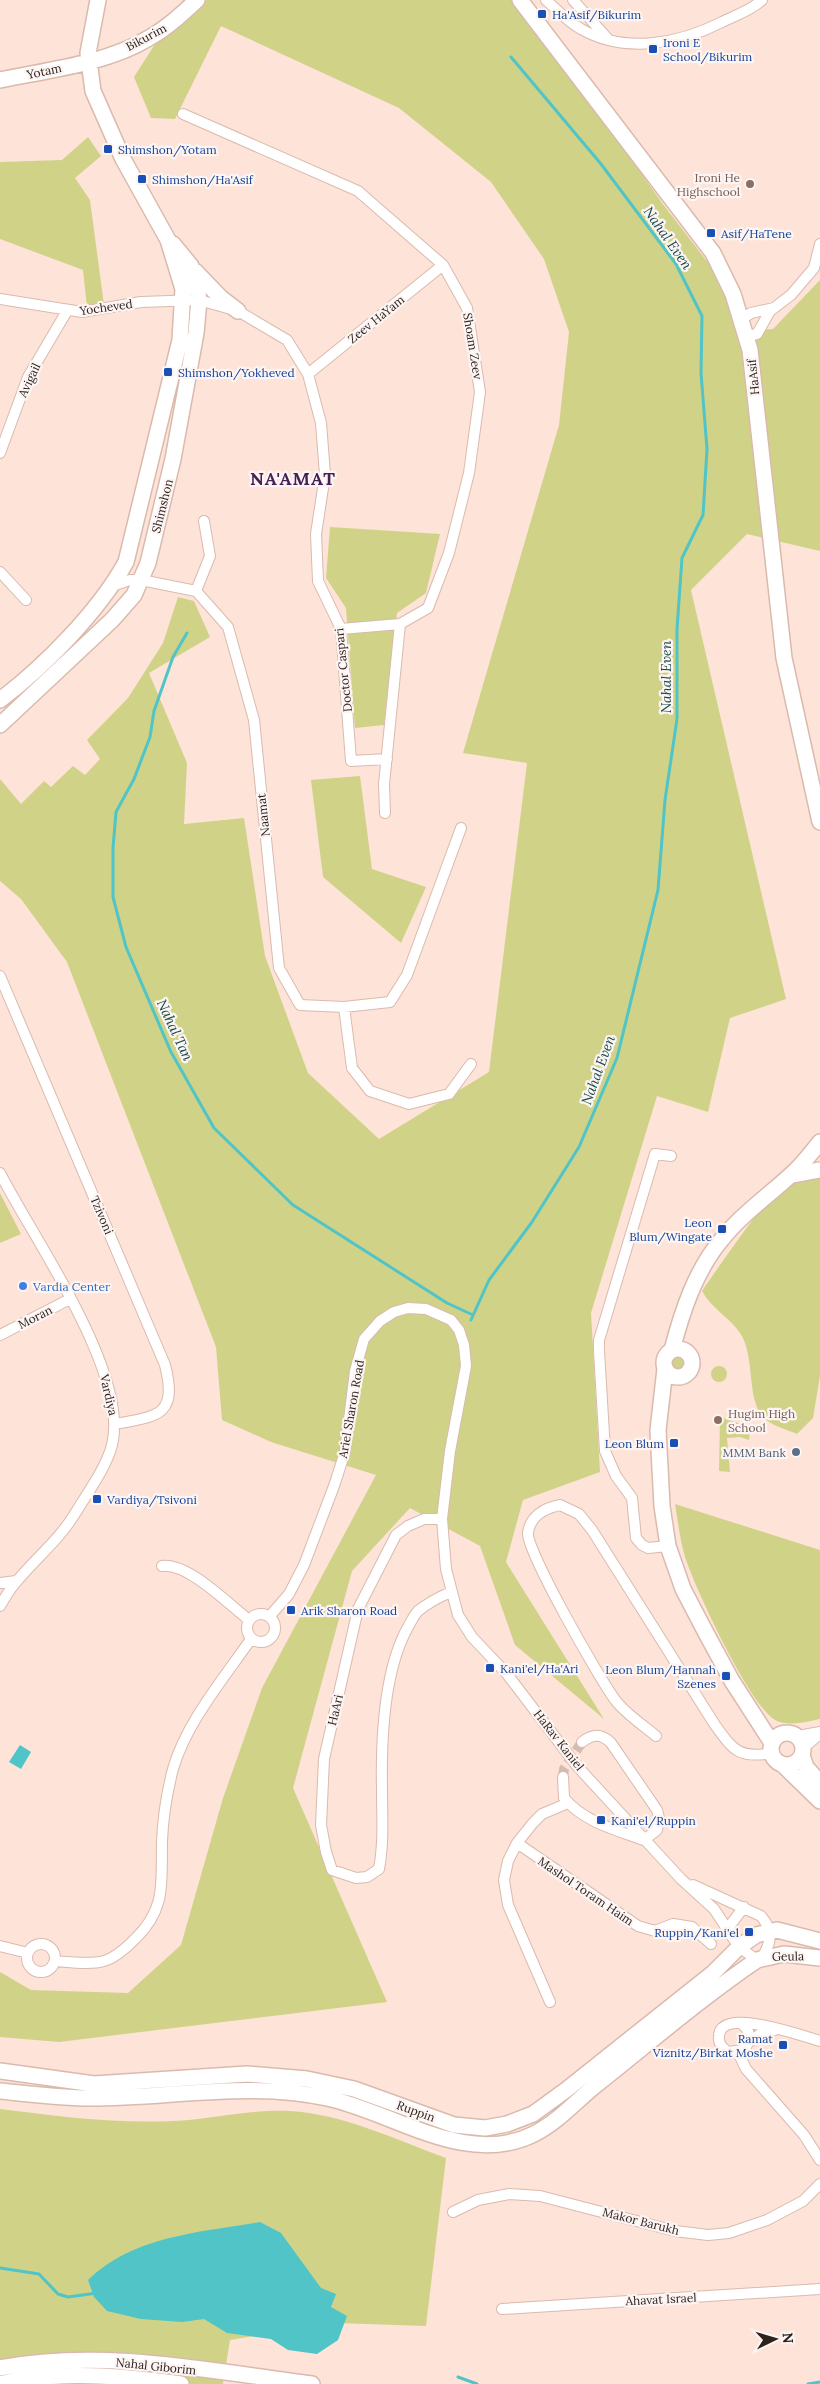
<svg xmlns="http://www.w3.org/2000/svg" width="820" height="2384" font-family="Lora,serif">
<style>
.green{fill:#d0d387}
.water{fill:#50c4c6}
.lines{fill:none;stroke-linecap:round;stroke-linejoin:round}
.stream{stroke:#50c4c6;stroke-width:3}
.street-tunnel{stroke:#d4bcb3;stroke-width:10;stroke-dasharray:10 5;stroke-linecap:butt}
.street-casing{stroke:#dabaad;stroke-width:12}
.secondary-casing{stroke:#dabaad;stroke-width:18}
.street{stroke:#fff;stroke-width:10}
.secondary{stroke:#fff;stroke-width:15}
.transit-dot{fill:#1a4fb4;stroke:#fcf5f3;stroke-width:2}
.education-dot{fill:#8d6e63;stroke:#fcf5f3;stroke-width:2}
.shop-dot{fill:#3f7fe0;stroke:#fcf5f3;stroke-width:2}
.service-dot{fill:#5c6f8a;stroke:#fcf5f3;stroke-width:2}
.labels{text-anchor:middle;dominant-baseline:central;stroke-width:4.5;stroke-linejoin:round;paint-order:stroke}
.transit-label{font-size:12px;fill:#164399;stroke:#fcf5f3;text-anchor:start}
.street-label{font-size:12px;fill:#2e221d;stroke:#fcf5f3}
.education-label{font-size:12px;fill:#785e54;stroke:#fcf5f3;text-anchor:end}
.shop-label{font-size:12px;fill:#366cbe;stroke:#fcf5f3;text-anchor:start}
.service-label{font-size:12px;fill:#4e5e75;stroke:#fcf5f3;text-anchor:end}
.water-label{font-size:14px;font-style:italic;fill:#174a4b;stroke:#fcf5f3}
.district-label{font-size:18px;font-weight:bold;letter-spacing:1px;fill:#452057;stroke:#fcf5f3}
</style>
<rect width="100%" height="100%" fill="#fee3d8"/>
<path class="green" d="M183 0H520L662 203 716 273 739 331 773 329 820 280V551L747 534 691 590 786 999 730 1018 708 1112 657 1096 591 1313 600 1472 523 1500 506 1562 604 1719 515 1645 480 1546 410 1508 352 1571 293 1788 387 2002 59 2042 0 2037V1972L31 1990 128 1993 181 1945 223 1798 262 1688 376 1475 271 1442 222 1420 216 1347 67 962 21 899 0 881V779L21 804 44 781 51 787 73 766 85 775 100 759 87 740 128 698 163 643 178 597 194 601 210 637 149 673 187 763 184 824 244 818 265 956 308 1073 379 1139 489 1072 527 763 463 753 559 425 569 332 544 259 491 182 399 108 221 26 175 119 151 118 134 77Z
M88 137 101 156 75 178 90 200 104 305 87 307 83 270 0 239V162L62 160Z
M330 527 440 534 426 593 397 613 384 725 355 728 346 608 326 578Z
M360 776 372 869 426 887 401 943 323 877 311 780Z
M820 1173V1376L813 1418 797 1434C788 1430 777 1427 769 1422 744 1407 757 1358 740 1333 729 1317 711 1308 702 1291 716 1271 775 1183 793 1177 801 1174 811 1174 820 1173Z
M0 1193 21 1234 0 1243Z
M671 1363a8 8 0 1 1 16 0a8 8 0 1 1-16 0Z
M711 1374a8 8 0 1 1 16 0a8 8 0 1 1-16 0Z
M720 1417 750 1427 749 1440 740 1437 727 1438 730 1472 719 1471Z
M675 1504 820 1550V1719C805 1722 789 1727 775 1720 750 1706 695 1588 685 1557 680 1540 678 1522 675 1504Z
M0 2109C64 2117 124 2125 189 2120 223 2117 256 2109 290 2111 343 2114 397 2140 446 2158L426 2326 337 2323 230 2340 223 2384H0Z"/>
<path class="water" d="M20 1745 31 1752 21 1769 9 1762Z
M260 2222 281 2233 321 2288 336 2294 331 2307 347 2316 338 2340 317 2354 288 2350 271 2339 227 2333 204 2319 182 2322 141 2319 107 2311 94 2297 88 2280C132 2236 201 2232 260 2222Z"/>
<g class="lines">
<path class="stream" d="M187 633 173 657 154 711 150 737 134 779 116 812 113 848V897L126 947 171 1052 214 1128 293 1205 447 1303 473 1315
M471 1320 489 1280 532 1222 579 1147 617 1058 658 890 665 800 677 719V629L682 558 703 515 707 449 701 373 702 316 676 264 601 164 511 57
M0 2268 39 2274 58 2294 68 2297 97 2293
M458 2377 477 2384
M808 2384 820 2382"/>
<path class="street-tunnel" d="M563 1777 564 1769 582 1742"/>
<defs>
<path id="street" d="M546 0C557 10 568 22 581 29 625 54 679 44 722 22 734 16 752 10 762 0
M573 0 608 39
M183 114 358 191 443 265 467 308 480 392 469 473 449 553 428 608 400 624 341 629
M0 299 82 312 141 302 199 300 238 311 287 340 308 374 321 423 325 475 316 534 318 581 341 629 351 761 387 759
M742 319 751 313 774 308
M747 336 757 334 770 311 791 295 814 268 820 244
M308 374 443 265
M0 453 28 377 67 311
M0 572 26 600
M112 586 130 580H141L196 591 228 627 254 720 279 968 300 1005 344 1007 390 1002 407 975 461 828
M196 591 210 556 204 521
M385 813 384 784 400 624
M0 976 165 1365C178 1416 158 1416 115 1424
M344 1007 352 1068 370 1091 409 1104 449 1094 471 1064
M0 1173C33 1238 130 1374 112 1445 106 1468 88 1492 76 1512 60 1539 37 1557 17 1581 10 1588 5 1598 0 1606
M0 1335 70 1299
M442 1519H424L408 1526 396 1535 358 1609 324 1759 321 1825 326 1852 332 1870 356 1878 367 1877 379 1869C384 1842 382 1816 382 1789 381 1740 384 1670 408 1627 411 1622 414 1615 418 1611 428 1603 439 1597 451 1592
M668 1546 648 1548 642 1545 636 1538 632 1498 616 1476 605 1451 599 1351V1340L655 1154 671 1156
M162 1566C189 1563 228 1604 249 1620
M0 1583 16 1581
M247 1628a14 14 0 1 1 28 0a14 14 0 1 1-28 0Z
M269 1617 289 1594 304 1565 334 1486 345 1452 355 1371 364 1339 380 1321 394 1312 408 1308 426 1309 451 1320 459 1330 464 1345 466 1366 450 1451 442 1519 446 1569 458 1615 472 1637 507 1674 577 1766 681 1879 714 1909 739 1947 757 1960
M656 1736C643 1725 626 1714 616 1701 601 1682 526 1550 528 1533 530 1516 545 1508 560 1505L579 1514 592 1530 715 1725C733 1750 739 1759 772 1753
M798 1736 820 1732
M804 1747 820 1734
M563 1777 564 1798C584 1822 616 1830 644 1840L657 1830 659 1818 657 1810 611 1743C601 1733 593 1734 582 1742
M517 1843 638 1926 655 1931 673 1924 692 1927 711 1944
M693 1885 761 1916C773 1930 772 1944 761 1958
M728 1928 744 1907
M27 1958a14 14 0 1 1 28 0a14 14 0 1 1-28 0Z
M0 1946 28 1953
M55 1961C70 1962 90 1965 104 1961 115 1958 127 1947 135 1939 167 1908 161 1882 162 1841 163 1817 167 1792 173 1769 186 1723 224 1678 251 1639
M550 2002 508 1905 504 1880 508 1861 517 1843 533 1823 542 1814 568 1803
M741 2023C751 2031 752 2041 743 2050L728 2052C723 2048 718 2044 719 2036 720 2006 802 2036 820 2041
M749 2042 763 2032 775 2030
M738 2052 746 2069 804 2135 820 2160
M453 2212 478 2200 509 2194 540 2196 675 2231 708 2235 729 2233 767 2220 803 2201 820 2184
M502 2309 820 2289"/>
<path id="secondary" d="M520 0 713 253 733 294 750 350 784 658 820 822
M0 80C48 70 106 64 149 38 167 28 182 14 197 0
M195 271 221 298 238 311
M0 700C45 666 99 611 126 562L180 340 183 289 168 240 123 159 93 91 88 53 98 0
M0 725 112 620 134 595 148 563 173 459 196 333 199 300 196 281 191 266 173 244
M792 1175 820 1170
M664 1363a14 14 0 1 1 28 0a14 14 0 1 1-28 0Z
M672 1350C682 1312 695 1271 722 1239 742 1214 768 1196 792 1174 802 1165 811 1153 820 1142
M665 1369 658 1430 662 1506 668 1546 683 1589 706 1633 732 1681 772 1743
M771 1749a16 16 0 1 1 32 0a16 16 0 1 1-32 0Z
M802 1755 806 1767 820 1783
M782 1764 820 1801
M0 2071 94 2084 247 2074 307 2079 354 2089 454 2125 485 2128 507 2124 533 2114 566 2090 713 1973 739 1947 756 1935 777 1930 820 1941
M0 2091C30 2094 61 2098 91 2098 170 2098 249 2081 327 2098 393 2112 466 2168 534 2134 558 2122 576 2101 596 2085 649 2043 701 1998 757 1960L784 1954 820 1958
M0 2368C102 2348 210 2371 312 2384
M0 2384C58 2370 123 2376 181 2384"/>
</defs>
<use href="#street" class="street-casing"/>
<use href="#secondary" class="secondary-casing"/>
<use href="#street" class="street"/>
<use href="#secondary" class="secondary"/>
</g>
<g class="transit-dot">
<rect x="537" y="9" width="10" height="10" rx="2.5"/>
<rect x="648" y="44" width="10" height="10" rx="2.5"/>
<rect x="103" y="144" width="10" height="10" rx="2.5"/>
<rect x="137" y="174" width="10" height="10" rx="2.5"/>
<rect x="706" y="228" width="10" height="10" rx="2.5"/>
<rect x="163" y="367" width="10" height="10" rx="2.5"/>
<rect x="717" y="1224" width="10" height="10" rx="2.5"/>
<rect x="669" y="1438" width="10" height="10" rx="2.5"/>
<rect x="92" y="1494" width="10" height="10" rx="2.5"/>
<rect x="286" y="1605" width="10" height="10" rx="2.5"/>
<rect x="485" y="1663" width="10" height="10" rx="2.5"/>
<rect x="721" y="1671" width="10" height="10" rx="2.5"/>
<rect x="596" y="1815" width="10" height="10" rx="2.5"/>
<rect x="744" y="1927" width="10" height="10" rx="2.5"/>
<rect x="778" y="2040" width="10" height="10" rx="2.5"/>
</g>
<g class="education-dot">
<circle cx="750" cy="184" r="5"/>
<circle cx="718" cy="1420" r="5"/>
</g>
<circle class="shop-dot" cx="23" cy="1286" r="5"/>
<circle class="service-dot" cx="796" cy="1452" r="5"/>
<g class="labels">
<g class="transit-label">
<text x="552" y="14">Ha'Asif/Bikurim</text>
<text x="663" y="42">Ironi E<tspan x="663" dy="14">School/Bikurim</tspan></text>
<text x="118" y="149">Shimshon/Yotam</text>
<text x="152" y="179">Shimshon/Ha'Asif</text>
<text x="721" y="233">Asif/HaTene</text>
<text x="178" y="372">Shimshon/Yokheved</text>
<text x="712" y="1222" text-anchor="end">Leon<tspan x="712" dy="14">Blum/Wingate</tspan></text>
<text x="664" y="1443" text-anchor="end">Leon Blum</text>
<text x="107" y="1499">Vardiya/Tsivoni</text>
<text x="301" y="1610">Arik Sharon Road</text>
<text x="500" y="1668">Kani'el/Ha'Ari</text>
<text x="716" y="1669" text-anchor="end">Leon Blum/Hannah<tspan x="716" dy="14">Szenes</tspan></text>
<text x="611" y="1820">Kani'el/Ruppin</text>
<text x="739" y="1932" text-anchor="end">Ruppin/Kani'el</text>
<text x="773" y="2038" text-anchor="end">Ramat<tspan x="773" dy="14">Viznitz/Birkat Moshe</tspan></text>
</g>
<g class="street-label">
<text transform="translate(146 37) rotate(-28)">Bikurim</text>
<text transform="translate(44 71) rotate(-12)">Yotam</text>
<text transform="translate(106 307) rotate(-8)">Yocheved</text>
<text transform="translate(376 319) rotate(-39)">Zeev HaYam</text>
<text transform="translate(473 346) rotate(81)">Shoam Zeev</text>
<text transform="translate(753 377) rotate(-96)">HaAsif</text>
<text transform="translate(29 380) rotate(-65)">Avigail</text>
<text transform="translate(162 506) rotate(-76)">Shimshon</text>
<text transform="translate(343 670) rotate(-96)">Doctor Caspari</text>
<text transform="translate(263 815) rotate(-96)">Naamat</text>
<text transform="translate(102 1215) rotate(67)">Tzivoni</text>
<text transform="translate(35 1317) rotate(-27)">Moran</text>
<text transform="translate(109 1395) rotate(77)">Vardiya</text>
<text transform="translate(351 1409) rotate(-80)">Ariel Sharon Road</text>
<text transform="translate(335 1710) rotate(-77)">HaAri</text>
<text transform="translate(559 1740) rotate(52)">HaRav Kaniel</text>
<text transform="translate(586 1891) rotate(34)">Mashol Toram Haim</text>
<text transform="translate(788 1956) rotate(-1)">Geula</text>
<text transform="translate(416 2111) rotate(20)">Ruppin</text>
<text transform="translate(641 2221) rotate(14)">Makor Barukh</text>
<text transform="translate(661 2299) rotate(-3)">Ahavat Israel</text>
<text transform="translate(156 2366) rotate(6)">Nahal Giborim</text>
</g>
<g class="education-label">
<text x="740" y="177">Ironi He<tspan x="740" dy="14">Highschool</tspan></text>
<text x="728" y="1413" text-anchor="start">Hugim High<tspan x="728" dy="14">School</tspan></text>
</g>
<g class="shop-label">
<text x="33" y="1286">Vardia Center</text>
</g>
<g class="service-label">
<text x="786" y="1452">MMM Bank</text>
</g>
<g class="water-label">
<text transform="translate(668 238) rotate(55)">Nahal Even</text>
<text transform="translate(666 677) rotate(-90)">Nahal Even</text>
<text transform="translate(175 1030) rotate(65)">Nahal Tan</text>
<text transform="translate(598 1070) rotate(-70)">Nahal Even</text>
</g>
<g class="district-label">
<text x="293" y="478">NA'AMAT</text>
</g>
</g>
<g transform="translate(775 2339) rotate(85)" stroke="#fcf5f3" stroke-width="4" paint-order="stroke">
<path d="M0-4L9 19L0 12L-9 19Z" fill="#2e221d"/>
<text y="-8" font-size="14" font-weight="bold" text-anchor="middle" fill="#2e221d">N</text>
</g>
</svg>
